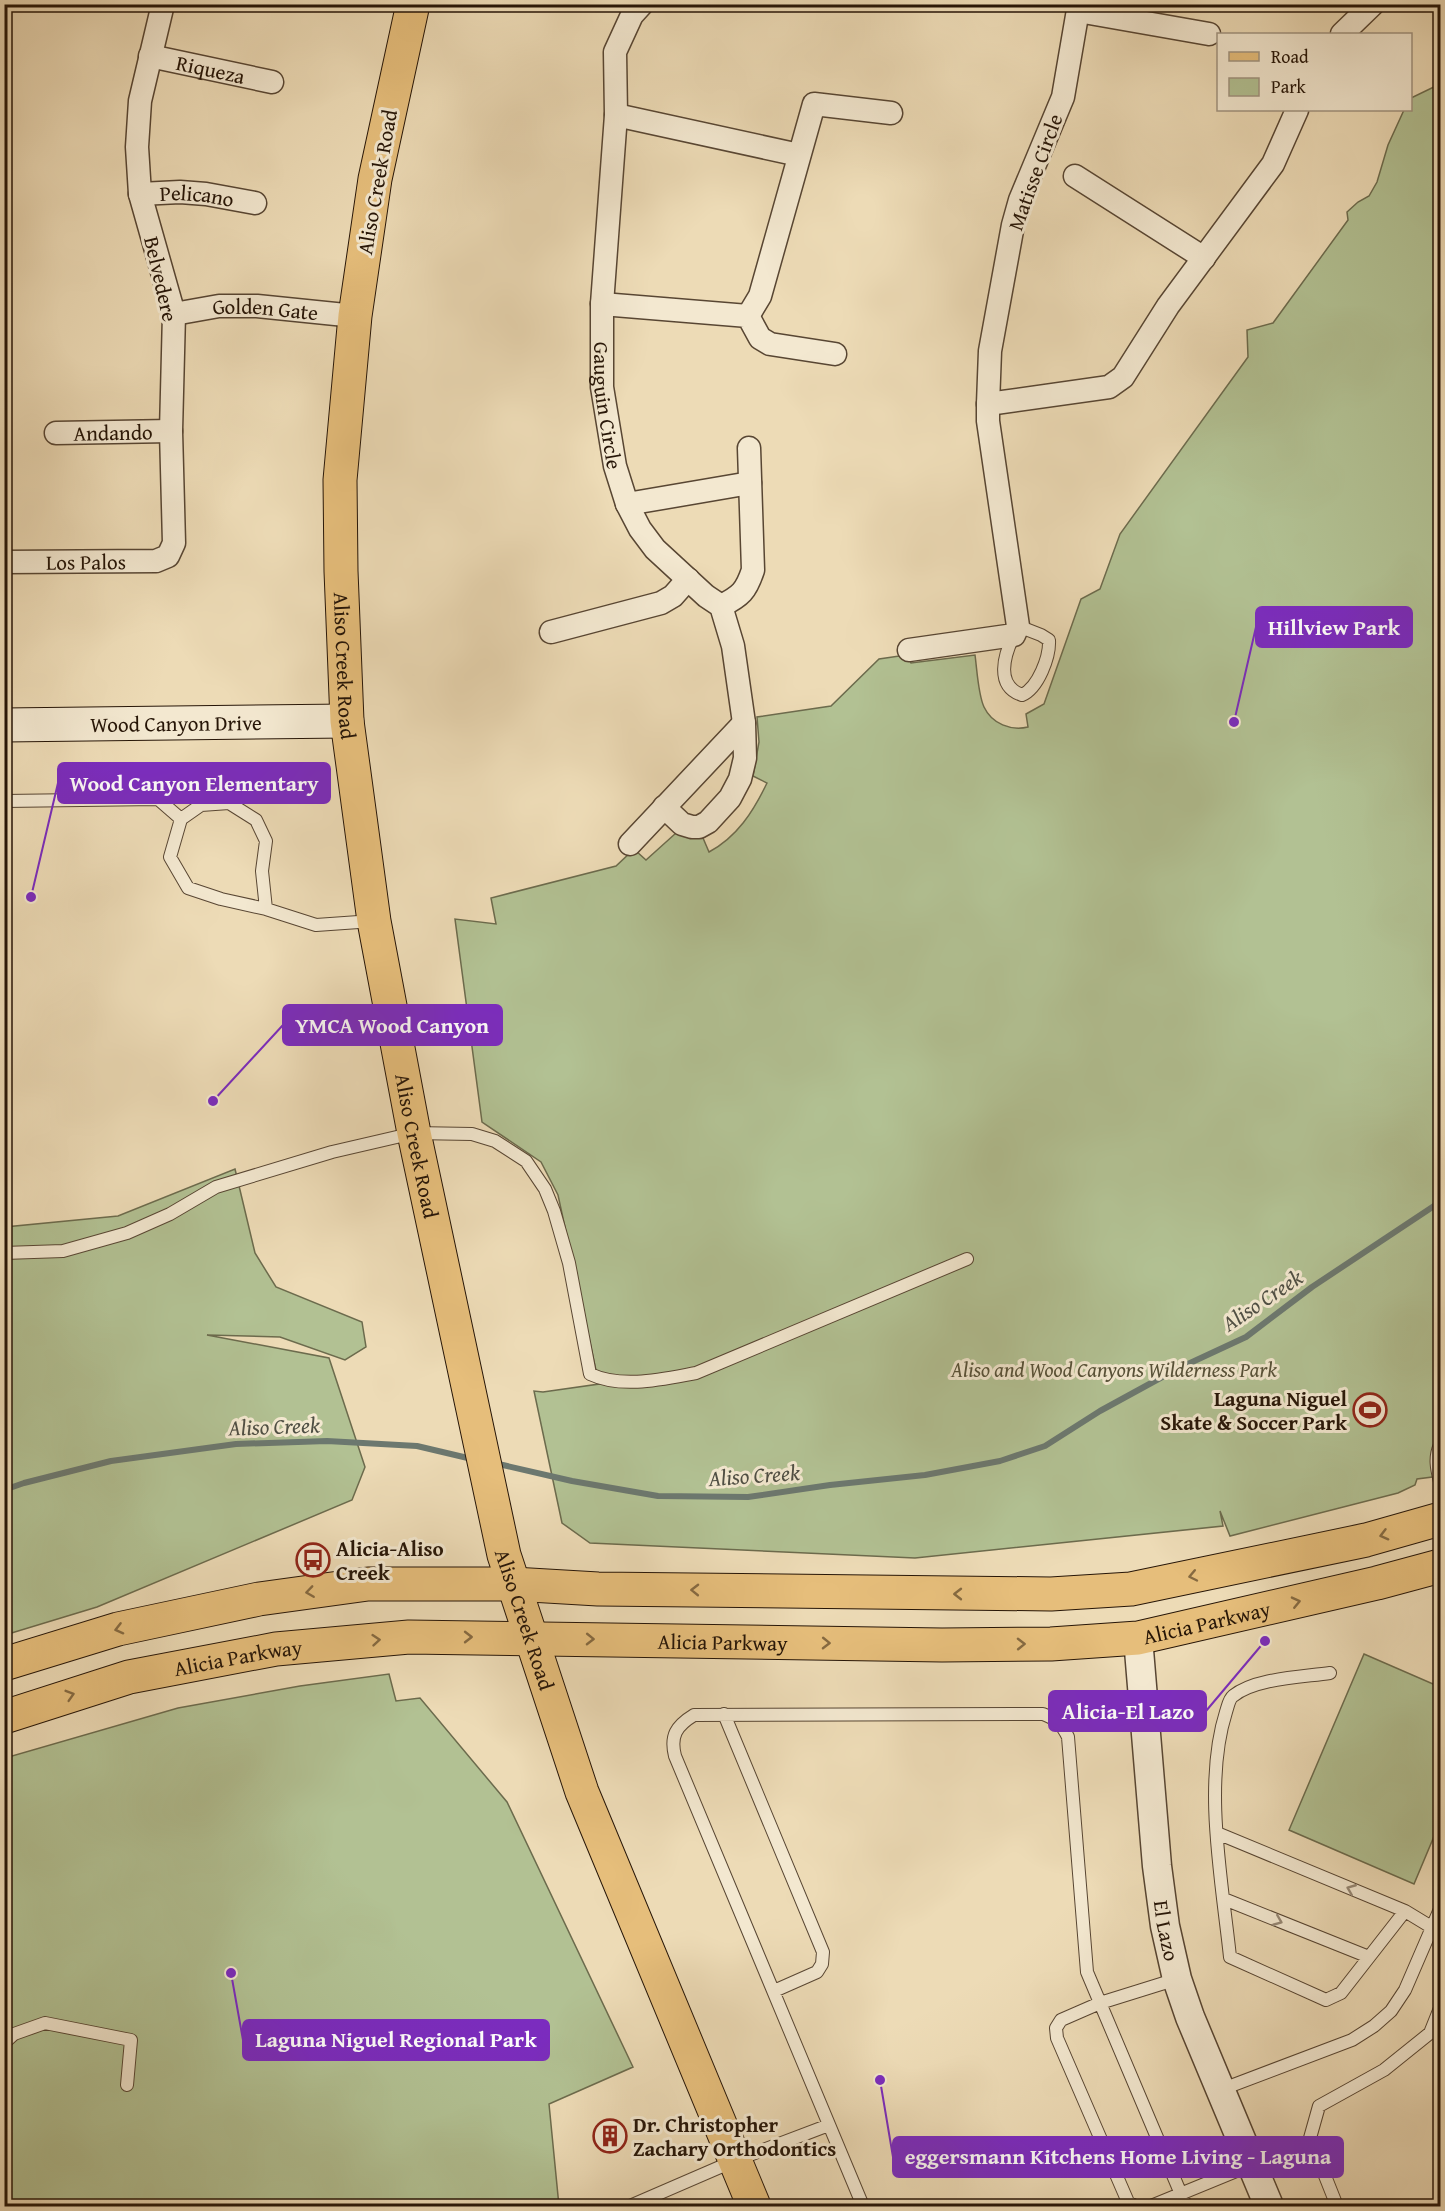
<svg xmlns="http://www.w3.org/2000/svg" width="1445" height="2211" font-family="'Gentium Book Plus',serif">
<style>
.green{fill:#b2c193;stroke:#6c6b4d;stroke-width:1.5}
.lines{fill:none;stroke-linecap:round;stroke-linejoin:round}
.stream{stroke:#6c786f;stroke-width:6}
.service-casing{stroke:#584633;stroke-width:14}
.minor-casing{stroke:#584633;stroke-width:25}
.tertiary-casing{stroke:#584633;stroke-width:31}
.secondary-casing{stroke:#261507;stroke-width:35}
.primary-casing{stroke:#261507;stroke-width:35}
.service{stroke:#f3e8d0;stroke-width:12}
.minor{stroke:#f3e8d0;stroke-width:22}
.tertiary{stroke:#f3e8d0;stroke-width:28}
.secondary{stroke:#f3e8d0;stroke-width:33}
.primary{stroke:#e6be7b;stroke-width:33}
.oneway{stroke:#866a41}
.oneway2{stroke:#978976}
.labels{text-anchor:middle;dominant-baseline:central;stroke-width:6;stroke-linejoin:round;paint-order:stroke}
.street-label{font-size:21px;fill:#261507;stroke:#f3e8d0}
.park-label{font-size:21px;font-style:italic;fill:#575138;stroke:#f3e8d0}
.poi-label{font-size:21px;font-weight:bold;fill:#261507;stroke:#f3e8d0;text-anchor:start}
.water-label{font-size:22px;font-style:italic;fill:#4f4f44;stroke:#f3e8d0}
.leader{fill:none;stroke:#7b2cbf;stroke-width:2}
.callout-dot{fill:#7b2cbf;stroke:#f3e8d0;stroke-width:2}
.callout{fill:#7b2cbf;stroke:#7b2cbf;stroke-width:2}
.callout-label{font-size:22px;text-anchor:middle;font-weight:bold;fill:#fff}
</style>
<rect width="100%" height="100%" fill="#eddbb6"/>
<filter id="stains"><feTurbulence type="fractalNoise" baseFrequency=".00333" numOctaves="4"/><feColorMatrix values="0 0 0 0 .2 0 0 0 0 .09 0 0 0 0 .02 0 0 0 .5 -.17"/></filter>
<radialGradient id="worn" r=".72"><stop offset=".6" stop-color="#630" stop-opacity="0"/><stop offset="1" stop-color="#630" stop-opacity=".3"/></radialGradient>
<path class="green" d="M1440 84V1476L1417 1479 1415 1485 1398 1493 1230 1536 1220 1511 1223 1526 915 1558 590 1543 562 1523 534 1391 543 1392 599 1384 558 1195 541 1162 482 1122 455 919 496 924 491 898 616 866 632 851H636L646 860 676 833 690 838H703L709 852C737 837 753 812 767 783L753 776 759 742 757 717 831 706 879 659 906 655 911 663 975 655C977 669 978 694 984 707 992 724 1011 731 1028 727L1026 714 1044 704 1081 599 1100 589 1120 534 1248 357 1247 330 1273 323 1348 220 1347 212 1358 202 1369 196 1377 182 1388 145 1404 110H1410L1411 98Z
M235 1169 255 1253 276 1287 362 1322 366 1347 345 1360 280 1337 207 1335 329 1358 365 1467 352 1500 97 1607 5 1635V1227L118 1216Z
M1364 1654 1440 1687V1822L1414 1884 1289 1830Z
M389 1674 396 1701 420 1698 507 1802 633 2067 549 2104 559 2206H5V1758L178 1708 300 1686Z"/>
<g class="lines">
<path class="stream" d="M494 1463 572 1481 658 1496 748 1497 830 1485 925 1475 1000 1461 1045 1446 1100 1411 1175 1370 1246 1337 1312 1287 1440 1202
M4 1490 24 1483 111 1461 236 1444 327 1441 417 1446 472 1459"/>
<defs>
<path id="service" d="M1014 635C1004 655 995 686 1022 695 1038 688 1050 657 1049 640L1041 635 1018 626
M4 801 158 799 181 819
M266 909 221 899 188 888 170 857 181 819 201 805 229 803 256 820 266 841 262 871 266 909 316 925 373 921
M4 1253 63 1251 127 1233 170 1214 216 1187 332 1152 414 1133 472 1134 495 1141 526 1161 545 1189 554 1211 569 1263 590 1374C622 1389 663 1379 696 1373L967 1259
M1440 1445C1434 1458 1437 1469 1440 1482
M1330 1673C1303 1677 1255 1678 1233 1696 1229 1699 1228 1706 1226 1712 1203 1784 1222 1881 1230 1957L1326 2000 1341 1993 1405 1911
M724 1714 823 1952 822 1964 817 1972 774 1991
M1217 1833 1405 1911 1433 1928
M1224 1899 1369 1957
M4 2043 14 2034 45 2023 131 2040 127 2085
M1220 2090 1352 2040 1374 2026 1391 2011 1405 1990 1440 1909
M630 2206 734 2161 829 2125
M863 2206 675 1756C670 1736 676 1726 694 1715L1043 1714C1056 1719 1062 1724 1068 1737L1087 1972 1186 2206
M1135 2206 1128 2202 1057 2038 1056 2028 1061 2020 1100 2003 1177 1979
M1151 2206 1251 2165
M1337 2206 1310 2138 1319 2106 1384 2070 1430 2033 1440 2008"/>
<g id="minor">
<path id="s1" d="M642 4 632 15 615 52 616 115 602 304V387L615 466 627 504 640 529 655 549 706 596 721 606 733 646 744 723 745 758 740 779 730 798 708 822 699 827H692L682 824 664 807"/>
<path d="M1079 4 1063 97 1020 200 1013 225 990 351 988 404 1109 387 1123 377 1168 306 1273 164 1297 110"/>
<path d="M1078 11 1209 34"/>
<path d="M1342 34 1373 4"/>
<path id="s2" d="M150 56 272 82"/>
<path d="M616 115 799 155"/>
<path d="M1075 176 1204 258"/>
<path id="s3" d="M140 194 180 192 206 194 255 203"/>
<path d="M602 304 748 316 760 338 770 344 835 354"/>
<path id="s4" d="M174 314 219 306H257L355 316"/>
<path d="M748 316 760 296 814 104 891 113"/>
<path id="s5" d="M56 433 171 431"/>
<path d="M627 504 750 483"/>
<path id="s6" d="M4 562 156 561 168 556 174 543 171 431 174 314 140 194 137 147 140 101 163 4"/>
<path d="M721 606C741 596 746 591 753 570L749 448"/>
<path d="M551 632 661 603 673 596 688 579"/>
<path d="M909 650 1014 635 1018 626 988 421V404"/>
<path d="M630 844 744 723"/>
</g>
<g id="tertiary">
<path id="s7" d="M1138 1638 1157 1866 1165 1926 1177 1979 1190 2017 1269 2206"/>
</g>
<g id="secondary">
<path id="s8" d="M4 725 347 721"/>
</g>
<g id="primary">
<path id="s9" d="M413 4 375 179 355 316 340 480 341 571 347 721 374 921 414 1133 504 1555 582 1792 754 2206"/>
<path d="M4 1664 118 1629 259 1599 368 1584H513L598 1589 1051 1594 1131 1589 1366 1540 1440 1519"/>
<path id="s10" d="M4 1717 129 1677 276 1649 409 1637 942 1645 1051 1644 1138 1638 1377 1583 1440 1566"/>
</g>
</defs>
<use href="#service" class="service-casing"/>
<use href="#minor" class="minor-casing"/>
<use href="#tertiary" class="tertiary-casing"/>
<use href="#secondary" class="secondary-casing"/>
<use href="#primary" class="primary-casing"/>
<use href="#service" class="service"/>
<use href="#minor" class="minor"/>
<use href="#tertiary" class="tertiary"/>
<use href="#secondary" class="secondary"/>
<use href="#primary" class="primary"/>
</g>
<defs><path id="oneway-chevron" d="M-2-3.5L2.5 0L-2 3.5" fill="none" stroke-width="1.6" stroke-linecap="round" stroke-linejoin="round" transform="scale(1.5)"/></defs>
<g class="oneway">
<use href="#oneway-chevron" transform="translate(1384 1535) rotate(165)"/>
<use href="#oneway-chevron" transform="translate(1193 1576) rotate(168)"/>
<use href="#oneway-chevron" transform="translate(695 1590) rotate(-179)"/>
<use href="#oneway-chevron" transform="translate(310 1592) rotate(172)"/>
<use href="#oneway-chevron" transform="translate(958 1594) rotate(-180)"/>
<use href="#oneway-chevron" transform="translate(1296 1602) rotate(-13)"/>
<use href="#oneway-chevron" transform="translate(119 1629) rotate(166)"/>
<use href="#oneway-chevron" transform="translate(468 1637)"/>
<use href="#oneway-chevron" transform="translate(590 1639) rotate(1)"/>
<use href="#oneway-chevron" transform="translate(376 1640) rotate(-5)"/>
<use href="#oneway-chevron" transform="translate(826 1643) rotate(1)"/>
<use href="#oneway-chevron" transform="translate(1021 1644) rotate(-1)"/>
<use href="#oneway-chevron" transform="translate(70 1695) rotate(-17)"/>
</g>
<g class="oneway2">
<use href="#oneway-chevron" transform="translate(1351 1889) rotate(-158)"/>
<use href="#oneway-chevron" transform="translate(1278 1921) rotate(22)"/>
</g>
<defs>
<symbol id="stadium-ring" viewBox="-11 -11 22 22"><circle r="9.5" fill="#f3e8d0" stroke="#8f2418" stroke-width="1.5"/><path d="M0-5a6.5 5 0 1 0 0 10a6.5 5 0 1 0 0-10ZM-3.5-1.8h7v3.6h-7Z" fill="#8f2418"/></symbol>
<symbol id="bus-ring" viewBox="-11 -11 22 22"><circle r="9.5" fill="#f3e8d0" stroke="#8f2418" stroke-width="1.5"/><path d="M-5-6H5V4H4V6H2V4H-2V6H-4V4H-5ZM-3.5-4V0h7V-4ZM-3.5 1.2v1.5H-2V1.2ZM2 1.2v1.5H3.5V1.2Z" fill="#8f2418"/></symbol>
<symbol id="building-ring" viewBox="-11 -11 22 22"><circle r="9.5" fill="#f3e8d0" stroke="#8f2418" stroke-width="1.5"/><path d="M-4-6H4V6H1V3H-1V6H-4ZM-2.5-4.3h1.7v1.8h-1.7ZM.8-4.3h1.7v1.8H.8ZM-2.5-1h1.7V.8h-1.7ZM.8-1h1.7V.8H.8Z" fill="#8f2418"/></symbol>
</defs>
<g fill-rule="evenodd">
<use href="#stadium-ring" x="1351" y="1391" width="38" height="38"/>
<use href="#bus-ring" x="294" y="1541" width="38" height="38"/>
<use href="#building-ring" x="591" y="2117" width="38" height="38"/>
</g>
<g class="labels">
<g class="street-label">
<text stroke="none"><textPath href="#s2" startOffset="62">Riqueza</textPath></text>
<text transform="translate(1035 172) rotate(-70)">Matisse Circle</text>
<text transform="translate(377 182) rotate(-80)">Aliso Creek Road</text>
<text stroke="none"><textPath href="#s3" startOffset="57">Pelicano</textPath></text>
<text transform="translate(161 279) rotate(77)">Belvedere</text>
<text stroke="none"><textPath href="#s4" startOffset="92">Golden Gate</textPath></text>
<text stroke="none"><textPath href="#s1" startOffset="410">Gauguin Circle</textPath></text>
<text stroke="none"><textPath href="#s5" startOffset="57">Andando</textPath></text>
<text stroke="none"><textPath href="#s6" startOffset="82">Los Palos</textPath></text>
<text stroke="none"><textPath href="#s9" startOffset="668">Aliso Creek Road</textPath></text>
<text stroke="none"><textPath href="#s8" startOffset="172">Wood Canyon Drive</textPath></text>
<text stroke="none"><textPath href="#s9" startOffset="1154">Aliso Creek Road</textPath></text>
<text stroke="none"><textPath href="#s9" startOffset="1640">Aliso Creek Road</textPath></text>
<text stroke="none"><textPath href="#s10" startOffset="1214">Alicia Parkway</textPath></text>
<text stroke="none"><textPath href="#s10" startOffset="728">Alicia Parkway</textPath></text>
<text stroke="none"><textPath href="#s10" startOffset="242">Alicia Parkway</textPath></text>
<text stroke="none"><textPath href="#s7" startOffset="294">El Lazo</textPath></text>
</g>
<g class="park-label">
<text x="1114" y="1369">Aliso and Wood Canyons Wilderness Park</text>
</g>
<g class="poi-label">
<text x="1347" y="1398" text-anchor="end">Laguna Niguel<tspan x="1347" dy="24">Skate &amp; Soccer Park</tspan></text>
<text x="336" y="1548">Alicia-Aliso<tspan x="336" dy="24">Creek</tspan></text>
<text x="633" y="2124">Dr. Christopher<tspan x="633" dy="24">Zachary Orthodontics</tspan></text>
</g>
<g class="water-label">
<text transform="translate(1262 1300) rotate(-34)">Aliso Creek</text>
<text transform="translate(274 1426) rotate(-2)">Aliso Creek</text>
<text transform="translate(754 1475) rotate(-4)">Aliso Creek</text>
</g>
</g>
<path class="leader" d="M1234 722L1256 627M31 897L58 783M213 1101L283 1025M1265 1641L1206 1711M231 1973L243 2040M880 2080L893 2157"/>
<g class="callout-dot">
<circle cx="1234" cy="722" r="6"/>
<circle cx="31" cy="897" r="6"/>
<circle cx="213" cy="1101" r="6"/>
<circle cx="1265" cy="1641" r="6"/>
<circle cx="231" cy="1973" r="6"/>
<circle cx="880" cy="2080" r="6"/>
</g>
<g class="callout">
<rect x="1256" y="607" width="156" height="40" rx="6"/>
<rect x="58" y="763" width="272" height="40" rx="6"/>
<rect x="283" y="1005" width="219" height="40" rx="6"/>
<rect x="1049" y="1691" width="157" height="40" rx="6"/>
<rect x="243" y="2020" width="306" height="40" rx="6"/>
<rect x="893" y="2137" width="450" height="40" rx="6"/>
</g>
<g class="callout-label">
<text x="1334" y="635">Hillview Park</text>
<text x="194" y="791">Wood Canyon Elementary</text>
<text x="392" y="1033">YMCA Wood Canyon</text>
<text x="1128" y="1719">Alicia-El Lazo</text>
<text x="396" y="2047">Laguna Niguel Regional Park</text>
<text x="1118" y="2164">eggersmann Kitchens Home Living - Laguna</text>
</g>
<rect width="1445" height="2211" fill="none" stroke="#eddbb6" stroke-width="24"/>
<rect x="6" y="6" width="1433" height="2199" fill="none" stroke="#261507" stroke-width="3"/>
<rect x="12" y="12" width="1421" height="2187" fill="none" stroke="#261507" stroke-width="1.5"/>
<rect x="1217" y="33" width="195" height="78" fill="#f3e8d0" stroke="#a19480" stroke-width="1.5"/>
<rect x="1229" y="52" width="30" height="9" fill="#e6be7b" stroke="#a19480" stroke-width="1.5"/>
<text x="1271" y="63" font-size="18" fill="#261507">Road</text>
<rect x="1229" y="78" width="30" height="18" fill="#b2c193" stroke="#a19480" stroke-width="1.5"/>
<text x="1271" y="93" font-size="18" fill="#261507">Park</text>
<rect width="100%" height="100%" filter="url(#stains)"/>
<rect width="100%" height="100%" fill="url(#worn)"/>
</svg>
